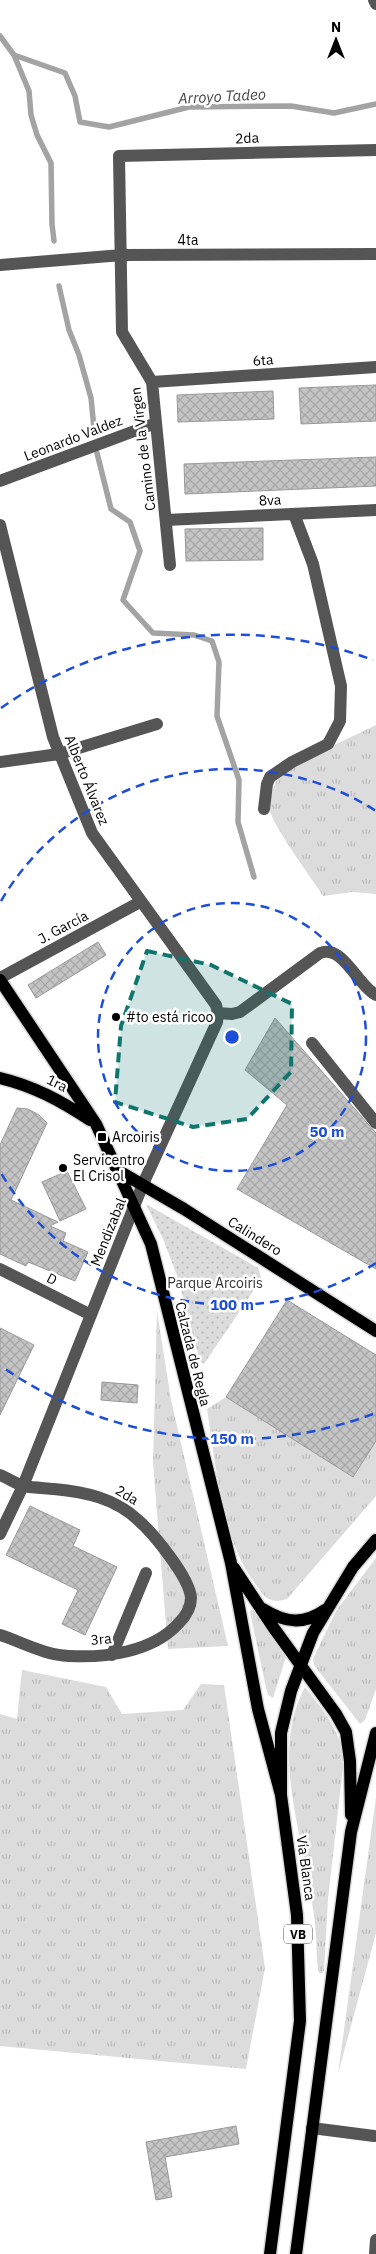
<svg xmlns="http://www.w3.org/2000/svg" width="376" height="2254" font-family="'IBM Plex Sans',sans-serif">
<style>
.grass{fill:url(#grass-tufts)}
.park{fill:url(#park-dots)}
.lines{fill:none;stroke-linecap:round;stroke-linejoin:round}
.stream{stroke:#a3a3a3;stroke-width:5.5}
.building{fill:url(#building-cross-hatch);stroke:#999}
.major-casing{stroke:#dbdbdb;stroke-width:15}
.minor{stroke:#555;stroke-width:12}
.major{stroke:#000;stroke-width:12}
.marked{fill:#0f766e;fill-opacity:0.2;stroke:#0f766e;stroke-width:4;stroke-dasharray:10 6;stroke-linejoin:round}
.ring{fill:none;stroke:#1d4ed8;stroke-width:2.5;stroke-dasharray:9 6}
.poi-dot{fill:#000;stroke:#fff;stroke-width:2}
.labels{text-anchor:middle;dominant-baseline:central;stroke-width:5;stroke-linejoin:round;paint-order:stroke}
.shield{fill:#fff;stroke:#4c4c4c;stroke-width:1}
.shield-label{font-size:12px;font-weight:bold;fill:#000}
.street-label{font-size:14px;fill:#000;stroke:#fff}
.poi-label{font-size:14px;fill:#000;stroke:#fff;text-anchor:start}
.park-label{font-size:14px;fill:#333;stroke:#fff}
.water-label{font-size:15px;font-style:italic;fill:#444;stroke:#fff}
.centre{fill:#1d4ed8;stroke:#fff;stroke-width:2.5}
.ring-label{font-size:15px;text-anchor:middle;font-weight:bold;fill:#1d4ed8;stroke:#fff;stroke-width:5;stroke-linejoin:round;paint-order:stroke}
</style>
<defs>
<pattern id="grass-tufts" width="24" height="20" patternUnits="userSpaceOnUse" patternTransform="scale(1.25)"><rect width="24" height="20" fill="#dcdcdc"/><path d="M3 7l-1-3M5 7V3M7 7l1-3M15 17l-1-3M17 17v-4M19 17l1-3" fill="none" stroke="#bbb"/></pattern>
<pattern id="park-dots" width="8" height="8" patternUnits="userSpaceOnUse" patternTransform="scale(1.25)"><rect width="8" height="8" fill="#dcdcdc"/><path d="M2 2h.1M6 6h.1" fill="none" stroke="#bbb" stroke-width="1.8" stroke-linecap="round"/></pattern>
<pattern id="building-cross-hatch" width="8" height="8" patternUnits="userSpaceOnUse" patternTransform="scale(1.25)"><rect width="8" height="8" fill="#c4c4c4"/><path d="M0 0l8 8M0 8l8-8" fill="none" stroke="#a7a7a7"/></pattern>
</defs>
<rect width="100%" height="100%" fill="#fff"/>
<path class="grass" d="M376 725V894L353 892 323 896C313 880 272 825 270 810 269 794 275 780 286 768Z
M157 1311 171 1400 228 1646 168 1649 153 1463Z
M226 1397 353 1477 376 1441V1496L287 1599C280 1601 275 1602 269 1599 263 1597 260 1589 256 1585 221 1539 216 1465 207 1409Z
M376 1558V1689L365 1720 360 1724 314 1665 313 1659 336 1611Z
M251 1610 254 1611 286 1657 273 1698 268 1695 265 1683 250 1612Z
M22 1670 106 1687 122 1714 183 1710 201 1684 224 1685 265 1968 246 2069 0 2046V1714L17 1719Z
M305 1687C323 1710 339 1728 344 1758L328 1899 324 1971 322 1973H319C316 1960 317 1948 316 1935 315 1918 312 1902 309 1885 299 1822 272 1748 305 1687Z
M376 1797V1933L338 2074Z"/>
<path class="park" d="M146 1204 258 1268 261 1277 250 1296 204 1364 200 1361 178 1278 163 1239Z"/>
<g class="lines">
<path class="stream" d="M0 36 14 55 65 73 75 96 80 122 109 127 189 107 291 106 334 113 376 104
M14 55 29 91 31 115 37 135 51 163 52 224 54 241
M59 286 69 330 79 355 91 398 94 428
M97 453 111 509 130 522 140 551 123 600 153 633 194 635 212 641 219 662 217 716 239 780 238 822 254 877"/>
</g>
<path class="building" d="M376 385V421L301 424 299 388Z
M273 391 274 419 178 422 177 395Z
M376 457V486L185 494 184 464Z
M263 528V560L186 561 185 529Z
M98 942 106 955 36 998 28 985Z
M275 1018 376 1133V1269L237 1189 287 1105 245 1070Z
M17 1108 28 1109 39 1115 47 1123 11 1200 58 1222 50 1226 66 1233 63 1241 88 1252 75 1281 28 1262 26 1266 0 1254V1145Z
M67 1171 86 1209 60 1221 42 1182Z
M287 1300 376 1355V1441L353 1477 226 1397Z
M0 1328 34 1345 0 1415Z
M102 1382 138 1385 137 1403 101 1400Z
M30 1506 80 1530 73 1546 117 1567 85 1635 62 1624 78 1590 6 1555Z
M236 2126 239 2144 165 2157 172 2197 156 2200 146 2142Z"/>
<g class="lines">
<defs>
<path id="major" d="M0 980 96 1124 151 1244 231 1563 258 1709 281 1795
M0 1078C34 1086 61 1101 90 1120
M117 1170 184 1209 376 1331
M234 1568 273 1627 336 1714 346 1732 350 1761 351 1815
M263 1609C285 1623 304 1625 325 1610
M270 2254 300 2021 297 1915 281 1795V1733L291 1691 313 1633 353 1567 376 1540
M296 2254 351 1832 376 1733"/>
</defs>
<use href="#major" class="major-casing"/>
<path class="minor" d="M374 0 376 4
M0 265 122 255 376 254
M152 382 376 367
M0 481 156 423
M166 520 376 510
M0 525 53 737 92 833 216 1005 218 1013 217 1022 143 1184 23 1486 0 1534
M170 565 152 382 122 332 119 156 376 150
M0 762 59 754 157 724
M264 809 267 784 270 777 292 762 328 744 340 721 341 686 313 564 294 514
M0 978 140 902
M218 1013 232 1014 240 1012 320 953C343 944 357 985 376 995
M312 1043 376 1123
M0 1269 91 1315
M0 1475C8 1478 16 1484 24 1486 34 1488 45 1488 54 1489 85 1492 115 1498 138 1520 153 1533 190 1578 191 1598 191 1609 185 1617 178 1624 152 1652 106 1658 69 1656 44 1655 22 1642 0 1635
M112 1655 146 1573
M312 2128 374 2136
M375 2254 376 2240"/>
<use href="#major" class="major"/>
</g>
<path class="marked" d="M147 951 211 965 292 1004 291 1072 247 1119 193 1127 115 1102 121 1026Z"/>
<g class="ring">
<circle cx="232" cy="1037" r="134"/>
<path d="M376 1263A268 268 0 0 1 1 1173M1 901A268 268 0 0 1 376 811"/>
<path d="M373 1414A402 402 0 0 1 1 1366M1 708A402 402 0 0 1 373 660"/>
</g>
<g class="poi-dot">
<circle cx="116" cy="1017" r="5"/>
<rect x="97" y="1132" width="10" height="10" rx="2.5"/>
<circle cx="63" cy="1168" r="5"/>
</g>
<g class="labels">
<rect class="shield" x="284" y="1924.5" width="28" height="19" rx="4"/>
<g class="shield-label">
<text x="298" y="1934">VB</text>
</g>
<g class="street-label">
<text transform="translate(247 138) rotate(-2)">2da</text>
<text x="188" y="240">4ta</text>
<text transform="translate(263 360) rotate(-4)">6ta</text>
<text transform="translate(73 438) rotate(-21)">Leonardo Valdez</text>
<text transform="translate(143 449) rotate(-97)">Camino de la Virgen</text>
<text transform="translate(270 500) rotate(-3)">8va</text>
<text transform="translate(87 780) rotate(68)">Alberto Álvarez</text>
<text transform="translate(63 927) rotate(-28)">J. García</text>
<text transform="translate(57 1083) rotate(27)">1ra</text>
<text transform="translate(108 1232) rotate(-68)">Mendizabal</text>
<text transform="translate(255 1236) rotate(32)">Calindero</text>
<text transform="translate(52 1279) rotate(27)">D</text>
<text transform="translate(193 1354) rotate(76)">Calzada de Regla</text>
<text transform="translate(127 1495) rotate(31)">2da</text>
<text transform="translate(101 1639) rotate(-5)">3ra</text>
<text transform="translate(306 1868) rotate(82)">Vía Blanca</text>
</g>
<g class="poi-label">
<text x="126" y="1017">#to está ricoo</text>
<text x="112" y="1137">Arcoiris</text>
<text x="73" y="1160">Servicentro<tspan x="73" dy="16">El Crisol</tspan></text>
</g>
<g class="park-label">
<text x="215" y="1283">Parque Arcoiris</text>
</g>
<g class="water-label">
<text transform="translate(222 96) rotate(-3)">Arroyo Tadeo</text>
</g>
</g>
<circle cx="232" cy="1037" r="8" class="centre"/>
<g class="ring-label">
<text x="327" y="1137">50 m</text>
<text x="232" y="1310">100 m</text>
<text x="232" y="1444">150 m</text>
</g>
<g transform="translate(336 40)" stroke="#ffffff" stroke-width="4" paint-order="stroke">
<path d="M0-4L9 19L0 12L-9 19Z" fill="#000000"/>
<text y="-8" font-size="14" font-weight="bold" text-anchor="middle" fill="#000000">N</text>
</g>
</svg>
